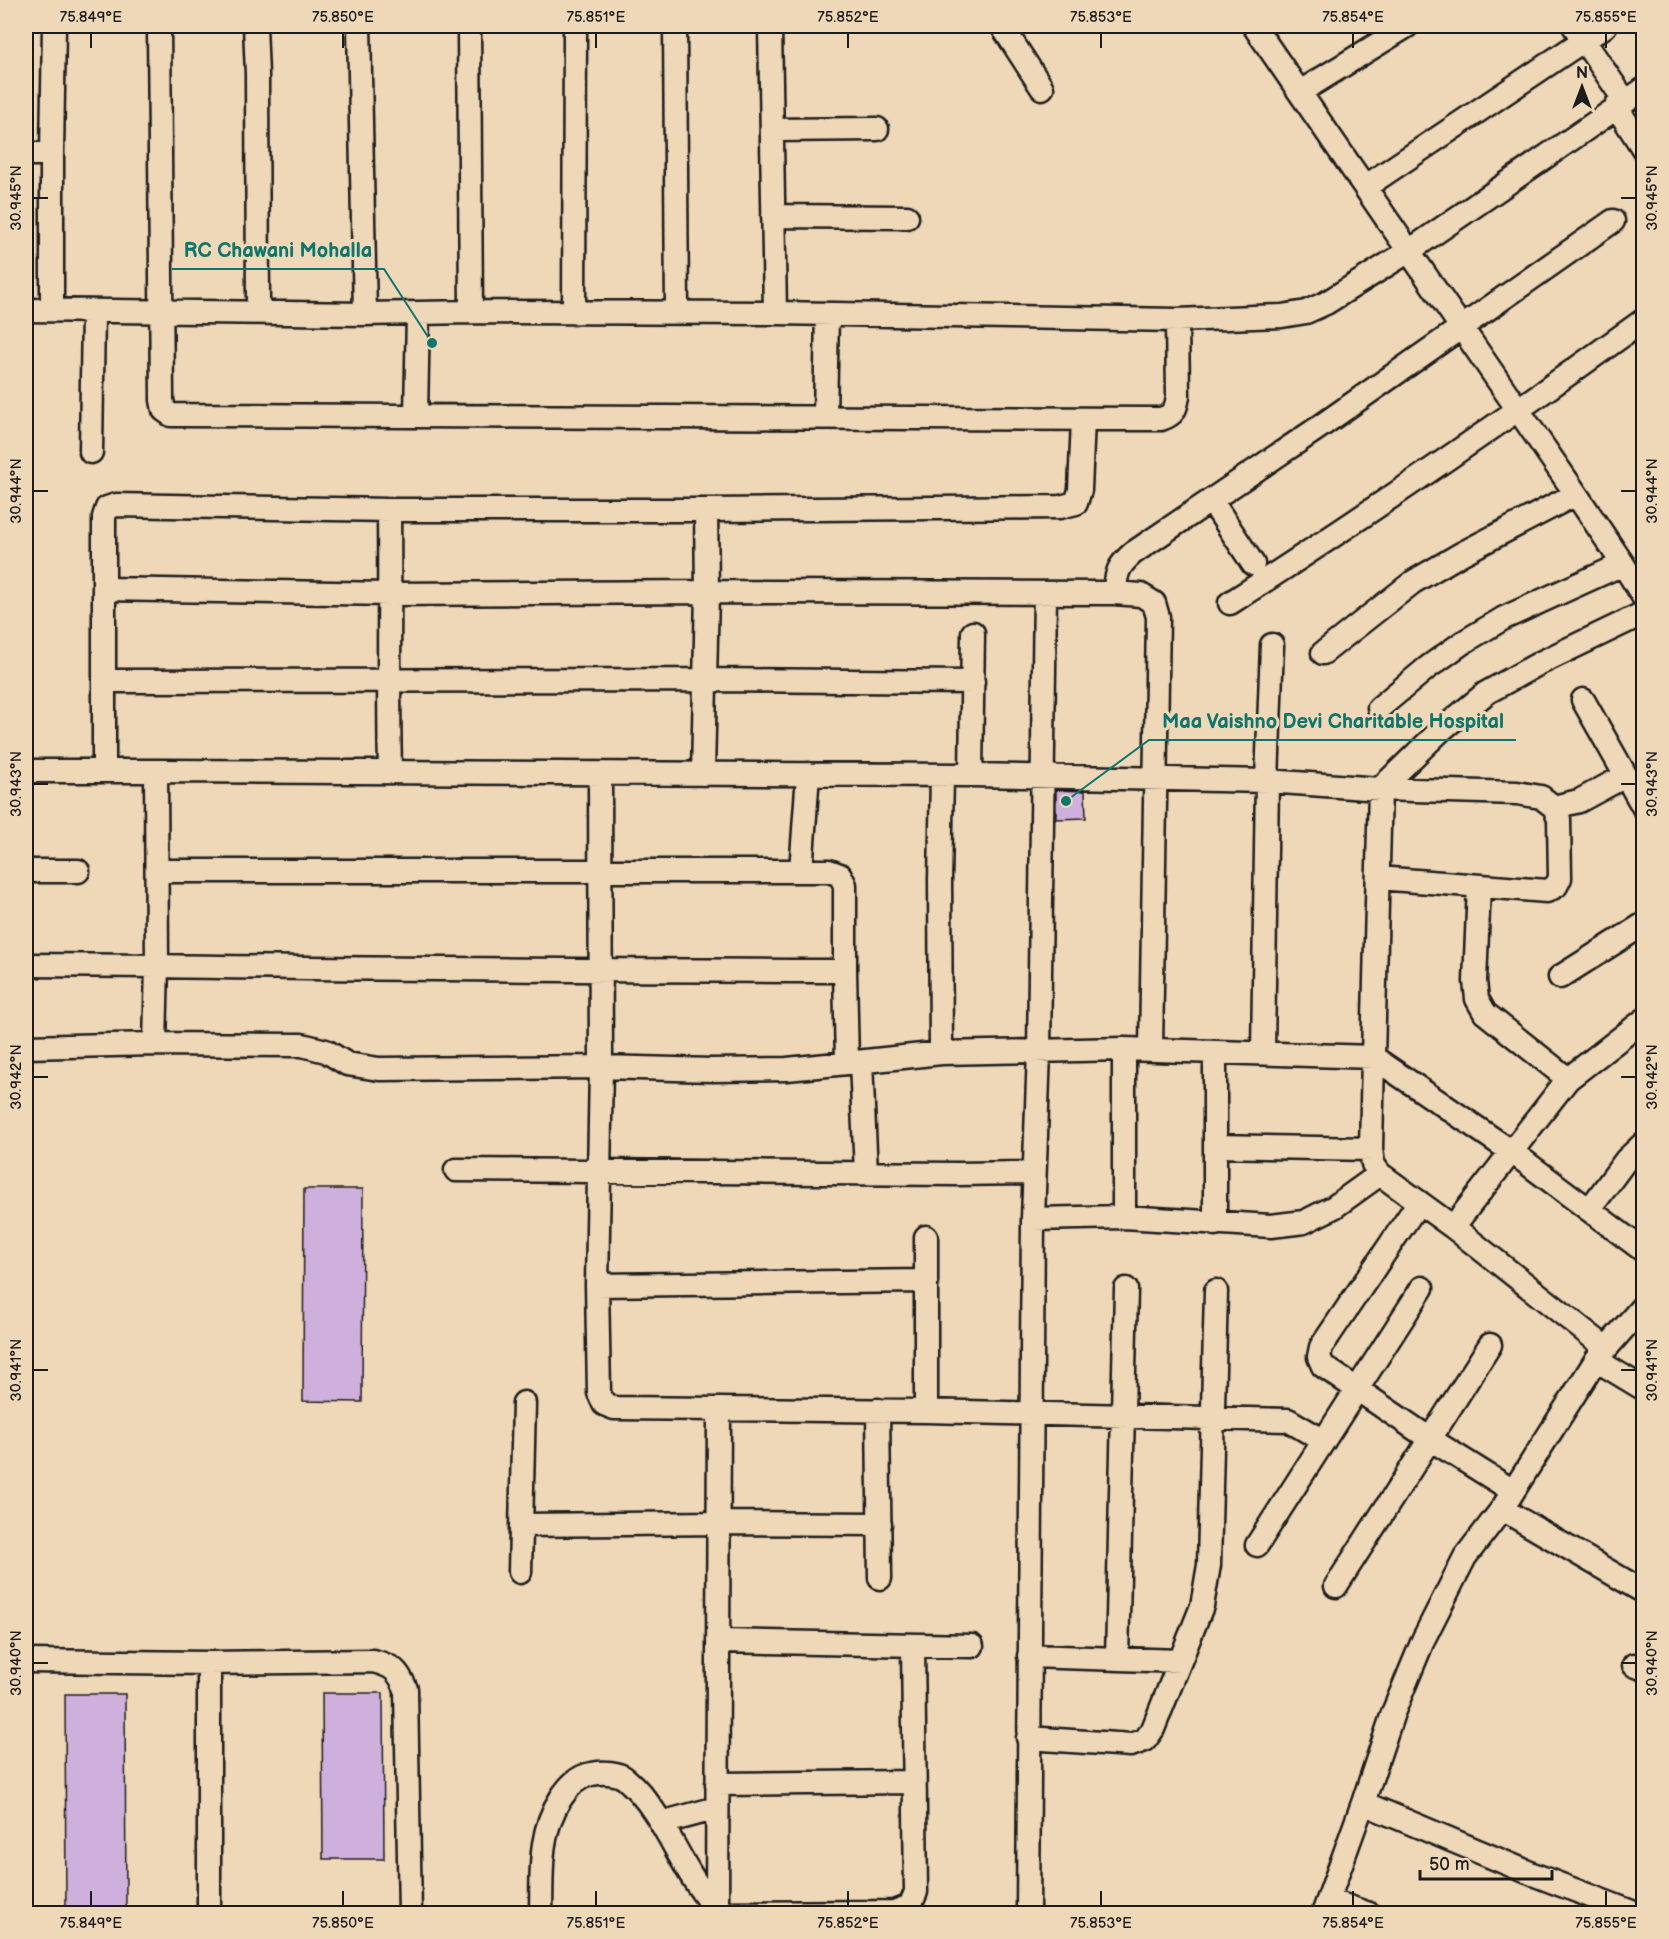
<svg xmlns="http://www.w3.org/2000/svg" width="1669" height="1939" font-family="'Balsamiq Sans',sans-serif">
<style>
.building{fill:#cfb0dc;stroke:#1c1c1c;stroke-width:1.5}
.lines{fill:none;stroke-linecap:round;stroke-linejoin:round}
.minor-casing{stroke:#1c1c1c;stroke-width:27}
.minor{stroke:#efd8b8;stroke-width:22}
.ticks{fill:none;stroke:#1c1c1c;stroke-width:2}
.leader{fill:none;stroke:#0f766e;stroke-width:2}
.callout-dot{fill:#0f766e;stroke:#efd8b8;stroke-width:2}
.callout-label{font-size:20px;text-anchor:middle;font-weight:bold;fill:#0f766e;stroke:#efd8b8;stroke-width:6;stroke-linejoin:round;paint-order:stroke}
.neatline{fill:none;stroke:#1c1c1c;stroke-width:2}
.ticks-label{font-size:15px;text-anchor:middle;fill:#1c1c1c}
</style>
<rect width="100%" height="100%" fill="#efd8b8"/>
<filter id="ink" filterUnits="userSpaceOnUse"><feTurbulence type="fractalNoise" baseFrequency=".0167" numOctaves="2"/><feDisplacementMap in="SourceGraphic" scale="12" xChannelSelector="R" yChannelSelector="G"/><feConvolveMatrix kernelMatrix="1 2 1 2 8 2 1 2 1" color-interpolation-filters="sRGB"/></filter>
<g filter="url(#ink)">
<path class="building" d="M1056 790 1085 791 1086 818 1056 819Z
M304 1189H363L362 1402 303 1401Z
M322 1693H383L384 1859H323Z
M65 1694H125L126 1914H66Z"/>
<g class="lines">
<defs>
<path id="minor" d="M159 26 162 400 164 410 171 415 1161 419C1174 415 1176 409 1178 396L1177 320
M255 26 257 74 258 312
M359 26 365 314
M469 26 471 312
M675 26 677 312
M1002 26 1042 88
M1254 26 1576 494 1623 564 1644 598
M1574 26 1625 101
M1300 92 1407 26
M1616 106 1644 150
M772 130 877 129
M26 154H52L54 26
M1365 187 1605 26
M773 216 907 217
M26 310 365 314 471 312 775 313 770 26
M52 310V154
M574 313 575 26
M775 313 1177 320 1282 316 1306 312 1326 303 1409 251 1644 89
M416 415 418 313
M825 417 827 314
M91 452 93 311
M1211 500 1253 564
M389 510C390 597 388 685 390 772
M104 589 390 594 707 592 1114 593 1141 595 1154 603 1158 617 1151 1049
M1114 593C1117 572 1117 567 1133 553L1318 428 1613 221
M1230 603C1371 513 1508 418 1644 320
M1644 613 1540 663 1486 693 1440 731 1380 789 1373 1057 1512 1152 1644 1251
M1323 653 1413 582 1461 554 1576 494
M104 681 705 680 973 682
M1583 700 1644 808
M1379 708 1427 668 1462 643 1504 618 1623 564
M26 771H156
M104 771V517L107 508 116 505 389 510H706L1060 507 1076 503 1080 490 1083 419
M600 774 601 1067 597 1285 599 1393 604 1404 614 1408 926 1411 1288 1420 1324 1441
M703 774 707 592 706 510
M971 775 973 633
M26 871H78
M157 871H829L840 875 845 885V971
M801 871 808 774
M1378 878 1547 891 1556 886 1560 878 1559 819 1554 807
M1479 886 1475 981 1477 999 1485 1013 1568 1079
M26 965 157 966 155 1044
M1560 977 1644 924
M26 1047 155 1044 302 1045 326 1051 347 1064 379 1069 601 1067 712 1070 787 1069 847 1063
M1215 1052V1224
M1263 1052 1267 781 1272 645
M941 1053 940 880 942 776
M861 1062 866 1173
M1215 1146 1371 1149
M456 1170 958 1174 1034 1173
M1419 1202 1321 1347 1319 1357 1323 1366 1430 1439 1513 1491
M1589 1210 1626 1160 1644 1143
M1124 1217V1049
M1033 1219 1124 1217 1271 1226 1304 1222 1334 1207 1380 1174
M1453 1227 1380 1174 1373 1164 1371 1149 1373 1057 1124 1049 941 1053 847 1063 845 971C616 970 386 970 157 966L156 771 971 775 1267 781 1380 789 1517 793 1541 797 1554 807 1579 801 1625 776
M926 1237V1411
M597 1285 926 1281
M1606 1348 1453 1227 1568 1079 1644 1020
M1596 1360 1644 1389
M878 1410 880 1578
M1502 1509 1639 1589
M521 1525 720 1523 880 1524
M1257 1545 1422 1288
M520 1572 524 1403
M1336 1586 1490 1345
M718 1641 972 1646
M1029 1656 1180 1661
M1117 1658 1126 1289
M26 1661 209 1663 373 1661C393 1666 398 1670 406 1689L410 1914
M1634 1665 1644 1669
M1028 1738 1131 1745 1145 1740 1153 1729 1202 1606 1209 1565 1216 1291
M717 1784 914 1782
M1363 1803 1530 1873 1637 1914
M661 1823 717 1808
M1328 1900 1369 1914
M209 1914V1663
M541 1914C542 1873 538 1833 561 1798 569 1786 578 1776 592 1774 603 1772 619 1772 627 1780 656 1805 671 1843 691 1875 699 1888 708 1900 717 1913L894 1912 910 1906 916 1892 913 1645
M717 1914 719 1410
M1028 1914 1033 1219 1039 1051 1045 593
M1323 1914 1363 1803 1393 1713 1424 1638 1465 1557 1502 1509 1596 1360 1644 1305"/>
</defs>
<use href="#minor" class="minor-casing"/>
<use href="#minor" class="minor"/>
</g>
</g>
<path class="ticks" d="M91 33V48M343 33V48M596 33V48M848 33V48M1101 33V48M1353 33V48M1606 33V48M33 198H48M1621 198H1636M33 491H48M1621 491H1636M33 784H48M1621 784H1636M33 1077H48M1621 1077H1636M33 1370H48M1621 1370H1636M33 1663H48M1621 1663H1636M91 1891V1906M343 1891V1906M596 1891V1906M848 1891V1906M1101 1891V1906M1353 1891V1906M1606 1891V1906"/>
<path class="leader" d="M432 343L384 269H172M1066 801L1149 740H1516"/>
<g class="callout-dot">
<circle cx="432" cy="343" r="6"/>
<circle cx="1066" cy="801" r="6"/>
</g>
<g class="callout-label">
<text x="278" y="257">RC Chawani Mohalla</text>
<text x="1333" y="728">Maa Vaishno Devi Charitable Hospital</text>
</g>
<rect width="1669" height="1939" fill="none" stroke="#efd8b8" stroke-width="66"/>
<g transform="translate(1582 87)" stroke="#efd8b8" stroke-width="4.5" paint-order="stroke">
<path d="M0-4.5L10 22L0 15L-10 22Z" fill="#1c1c1c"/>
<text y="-9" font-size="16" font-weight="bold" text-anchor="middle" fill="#1c1c1c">N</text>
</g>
<path d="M1420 1870v9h132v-9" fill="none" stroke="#1c1c1c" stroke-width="3"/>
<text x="1429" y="1870" font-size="18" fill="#1c1c1c" stroke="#efd8b8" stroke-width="4.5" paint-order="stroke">50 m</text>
<rect x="33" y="33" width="1603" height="1873" class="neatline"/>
<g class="ticks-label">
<text x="91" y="22">75.849°E</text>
<text x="343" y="22">75.850°E</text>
<text x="596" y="22">75.851°E</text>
<text x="848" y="22">75.852°E</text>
<text x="1101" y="22">75.853°E</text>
<text x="1353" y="22">75.854°E</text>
<text x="1606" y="22">75.855°E</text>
<text transform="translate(16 198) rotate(-90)" y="5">30.945°N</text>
<text transform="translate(1652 198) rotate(-90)" y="5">30.945°N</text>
<text transform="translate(16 491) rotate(-90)" y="5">30.944°N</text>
<text transform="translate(1652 491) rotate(-90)" y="5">30.944°N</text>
<text transform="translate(16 784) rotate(-90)" y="5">30.943°N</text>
<text transform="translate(1652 784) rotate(-90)" y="5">30.943°N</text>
<text transform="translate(16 1077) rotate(-90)" y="5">30.942°N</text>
<text transform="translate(1652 1077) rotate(-90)" y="5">30.942°N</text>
<text transform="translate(16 1370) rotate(-90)" y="5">30.941°N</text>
<text transform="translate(1652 1370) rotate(-90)" y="5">30.941°N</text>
<text transform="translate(16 1663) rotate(-90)" y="5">30.940°N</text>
<text transform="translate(1652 1663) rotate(-90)" y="5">30.940°N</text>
<text x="91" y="1928">75.849°E</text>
<text x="343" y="1928">75.850°E</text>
<text x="596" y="1928">75.851°E</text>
<text x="848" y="1928">75.852°E</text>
<text x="1101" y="1928">75.853°E</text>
<text x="1353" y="1928">75.854°E</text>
<text x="1606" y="1928">75.855°E</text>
</g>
</svg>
